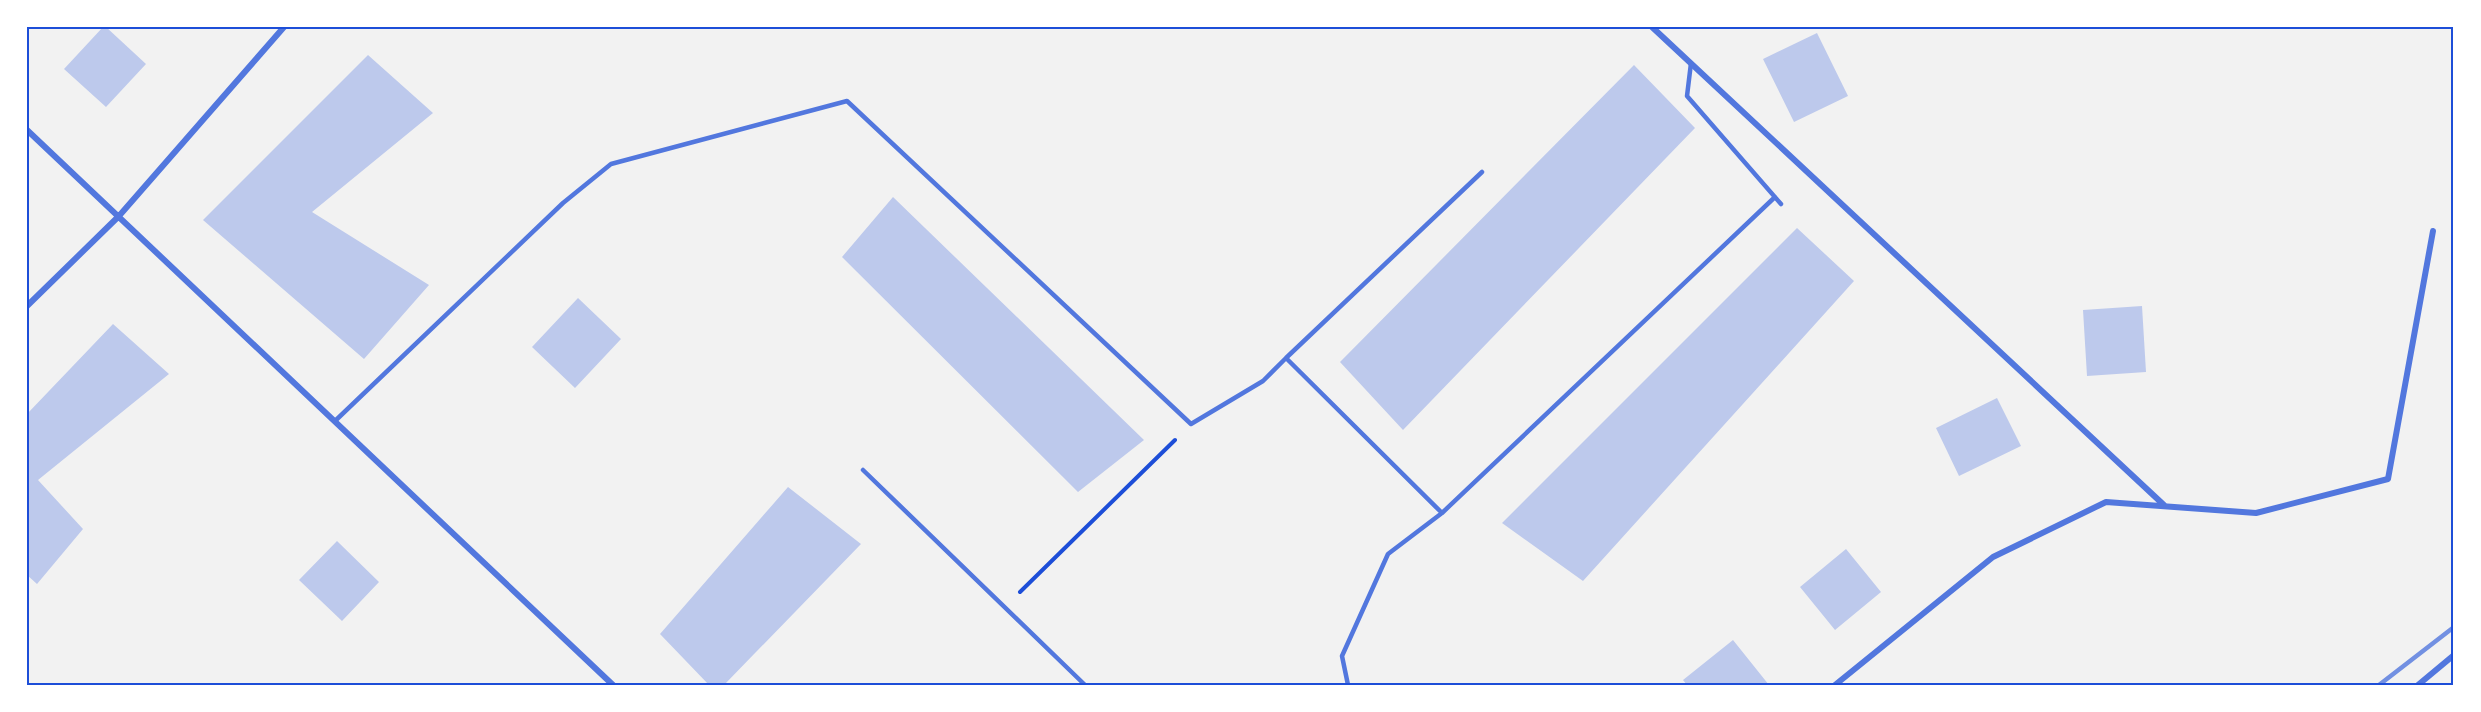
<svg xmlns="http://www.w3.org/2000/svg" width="2481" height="712" font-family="'PT Sans',sans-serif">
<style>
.building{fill:#bdc9ec}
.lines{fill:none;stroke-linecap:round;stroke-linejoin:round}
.path{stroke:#1d4ed8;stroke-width:4}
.service{stroke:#5277de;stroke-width:4.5}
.minor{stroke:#5277de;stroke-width:6}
.rail{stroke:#7290e2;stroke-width:4.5}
.neatline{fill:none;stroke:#1d4ed8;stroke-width:2}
</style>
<rect width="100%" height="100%" fill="#f2f2f2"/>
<path class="building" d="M103 27H106L146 64 106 107 64 69Z
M1817 33 1848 96 1794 122 1763 59Z
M368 55 433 113 312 212 429 285 364 359 203 220Z
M1634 65 1695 128 1403 430 1340 362Z
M893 197 1144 440 1078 492 842 257Z
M1797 228 1854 281 1583 581 1502 523Z
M578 298 621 339 575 388 532 347Z
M2142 306 2146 372 2087 376 2083 310Z
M113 324 169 374 38 480 83 529 37 584 27 575V414Z
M1997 398 2021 446 1959 476 1936 428Z
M788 487 861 544 724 685H709L660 634Z
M337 541 379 582 342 621 299 580Z
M1846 549 1881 592 1835 630 1800 587Z
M1733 640 1769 685H1687L1683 680Z"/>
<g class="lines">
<path class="path" d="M1020 592 1175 440"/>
<path class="service" d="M1691 63 1687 96 1781 204
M335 421 563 203 611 164 847 101 1191 424 1263 381 1286 358
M863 470 1085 685
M1442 513 1775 197
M1348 685 1342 656 1388 554 1442 513 1286 358 1482 172"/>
<path class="minor" d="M1652 27 2165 506
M27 130 613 685
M27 306 119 216 284 27
M1835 685 1993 557 2106 502 2256 513 2388 479 2433 231
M2418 685 2454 655"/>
<path class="rail" d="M2379 685 2454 627"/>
</g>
<rect width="2481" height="712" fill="none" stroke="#ffffff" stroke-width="57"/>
<rect x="28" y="28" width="2424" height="656" class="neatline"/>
</svg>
